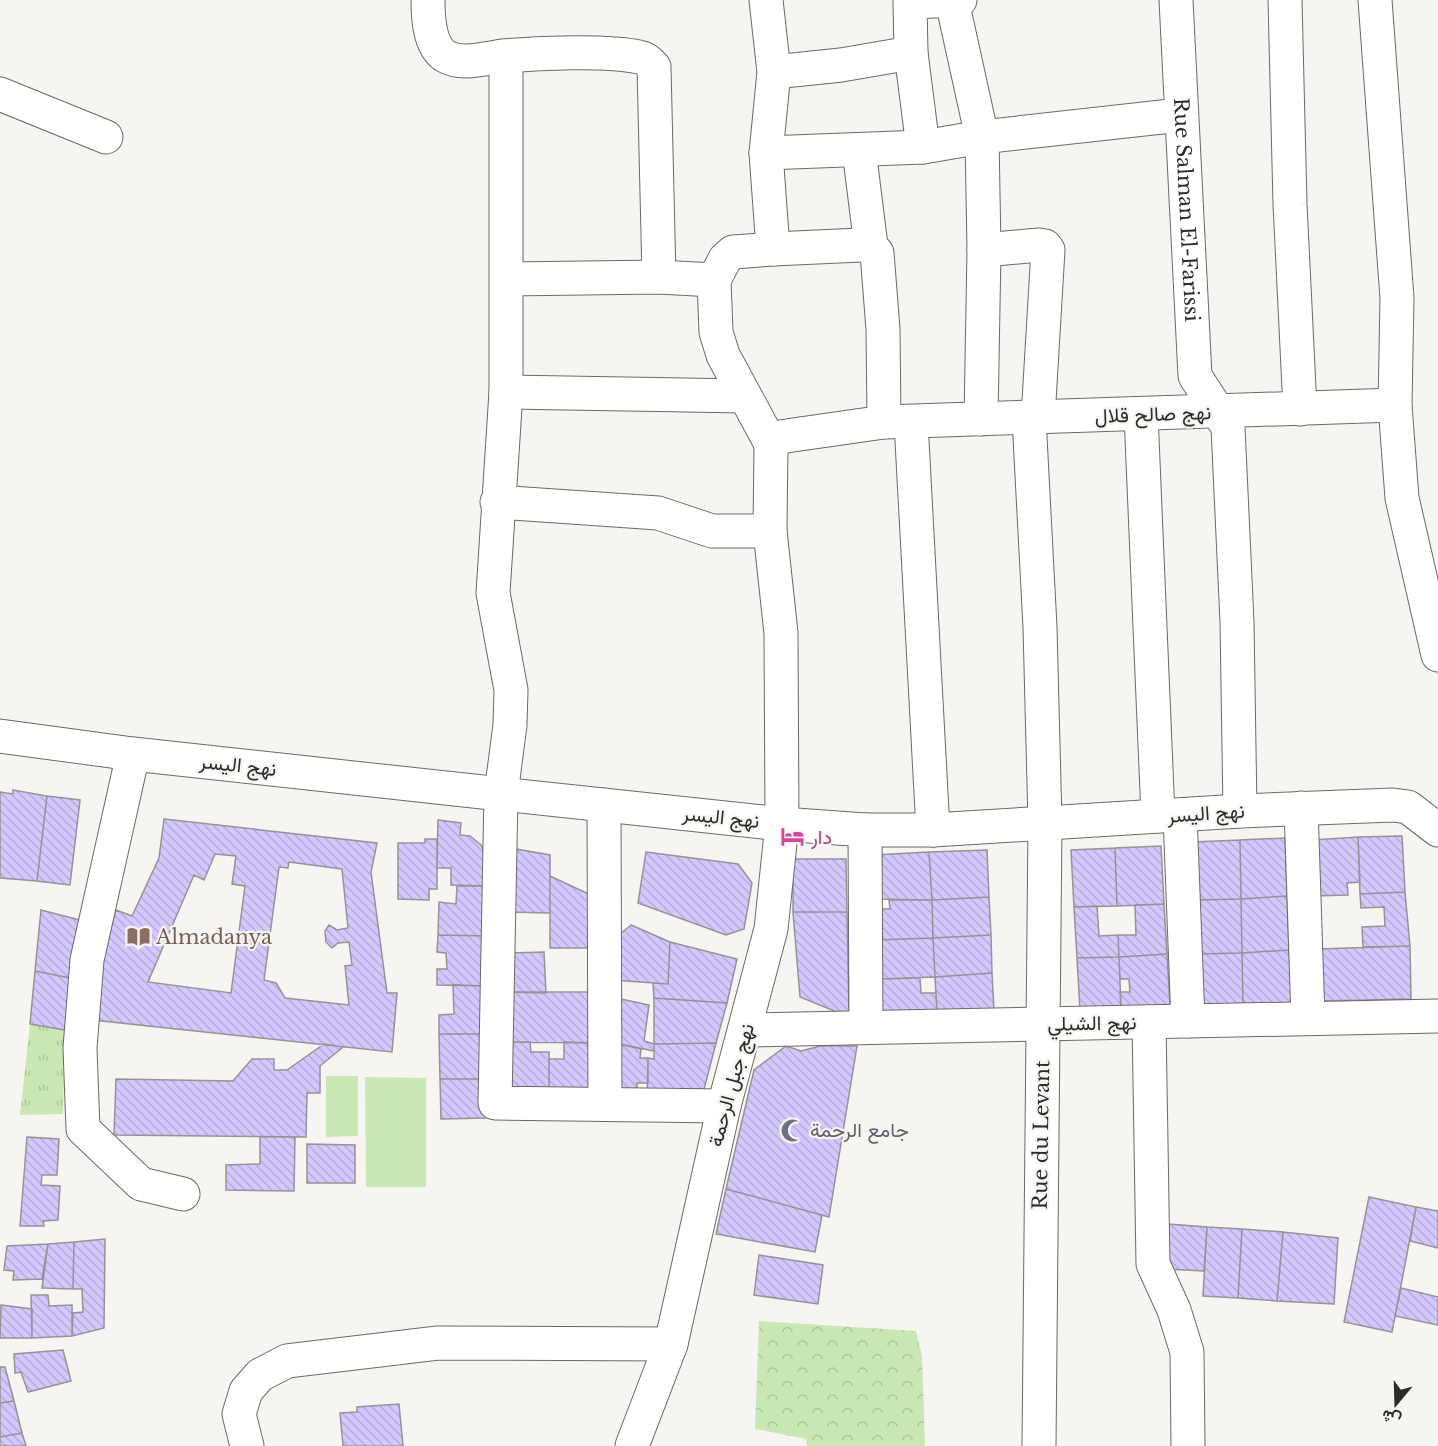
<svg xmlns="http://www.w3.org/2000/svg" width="1438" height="1446" font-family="'Libre Baskerville',Vazirmatn,serif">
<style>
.grass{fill:url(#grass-tufts)}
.forest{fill:url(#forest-crowns)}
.pitch{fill:#c9e8b3}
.building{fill:url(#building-back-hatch);stroke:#949396;stroke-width:1.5;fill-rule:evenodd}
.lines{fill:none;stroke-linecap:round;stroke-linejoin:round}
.minor-casing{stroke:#6b6967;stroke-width:35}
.major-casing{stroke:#6b6967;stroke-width:35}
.minor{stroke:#fff;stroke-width:33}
.major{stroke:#fff;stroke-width:33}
.labels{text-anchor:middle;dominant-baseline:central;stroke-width:4.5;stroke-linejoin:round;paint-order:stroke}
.street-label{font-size:20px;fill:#2b2b2a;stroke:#f7f5f2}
.hotel-label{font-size:20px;fill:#b23c85;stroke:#f7f5f2;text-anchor:start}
.education-label{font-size:20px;fill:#785e54;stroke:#f7f5f2;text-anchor:start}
.worship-label{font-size:20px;fill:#5b616d;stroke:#f7f5f2;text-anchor:start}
</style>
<defs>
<pattern id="grass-tufts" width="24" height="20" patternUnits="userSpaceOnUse" patternTransform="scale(1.5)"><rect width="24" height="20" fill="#c9e8b3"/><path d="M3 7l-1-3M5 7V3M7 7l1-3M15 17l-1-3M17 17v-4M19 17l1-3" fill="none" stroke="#adc79a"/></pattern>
<pattern id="forest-crowns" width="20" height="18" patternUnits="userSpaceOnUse" patternTransform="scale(1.5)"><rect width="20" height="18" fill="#c9e8b3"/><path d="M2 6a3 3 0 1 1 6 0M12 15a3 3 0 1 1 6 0" fill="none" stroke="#adc79a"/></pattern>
<pattern id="building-back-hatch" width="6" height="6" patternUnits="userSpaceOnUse" patternTransform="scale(1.5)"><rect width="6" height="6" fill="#d4c8fe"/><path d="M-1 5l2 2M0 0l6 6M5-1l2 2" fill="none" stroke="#b6acda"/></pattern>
</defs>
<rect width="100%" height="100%" fill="#f7f5f2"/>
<path class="grass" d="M30 1024 65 1030 63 1114 20 1115Z"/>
<path class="forest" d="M759 1321 916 1331 922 1356 925 1446H807L806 1439 755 1429Z"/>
<path class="pitch" d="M326 1076H358V1136L326 1137Z
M365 1077 426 1078V1187H366Z"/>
<path class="building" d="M13 790 47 796 37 881 0 878V792L13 794Z
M47 796 80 800 70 885 37 881Z
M164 819 377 843 371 872 387 993H397L392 1052 93 1020 100 963 116 910 132 916 159 858ZM215 854 236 856 232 884 245 886 231 993 148 982 194 875 204 880ZM289 862 342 869 348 928 337 930 329 925 325 931 326 942 332 948 338 943 349 942 352 965 345 966 349 1005 285 998 276 983 264 980 279 867 288 868Z
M438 820 461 823 460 835 470 836 481 845 485 852V886L451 885V868H437Z
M1402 836 1405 892 1360 894 1358 837Z
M1358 837 1360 882 1347 883 1348 895 1315 896 1313 840Z
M1285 838 1287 896 1241 899 1240 840Z
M425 839H437V889H429V900L398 899V843H425Z
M1240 840 1241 899 1195 900 1193 842Z
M1161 846 1164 904 1117 906 1115 848Z
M1115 848 1117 906 1074 907 1071 850Z
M516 849 550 855V913L505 912Z
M987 850 989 897 932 900 929 852Z
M646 852 738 864 752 883 744 929 726 935 638 903Z
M929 852 932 900 876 899 874 855Z
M793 859H846L847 912H793Z
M550 876 597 898V948H550Z
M457 886H485V936L438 935 439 902 456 904Z
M1405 892 1410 946 1363 947 1362 927 1385 926 1384 907 1361 908 1360 894Z
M1287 896 1289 950 1242 953 1241 899Z
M989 897 991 935 933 938 932 900Z
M1241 899 1242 953 1197 954 1195 900Z
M889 900H932L933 938 878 940 876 909H890Z
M1164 904 1167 954 1119 957 1118 935H1136L1135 905Z
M1097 906 1099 936 1118 935 1119 957 1077 958 1074 907Z
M41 910 80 920 70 978 35 971Z
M793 912H847L849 1017 800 997Z
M631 925 670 942 668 984 613 980 614 939Z
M438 935 485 936V986L437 985V969H447L446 953 437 952Z
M991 935 992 973 935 977 933 938Z
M933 938 935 977 879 979 878 940Z
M670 942 737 959 727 1003 654 998 653 983 668 984Z
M1410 946 1411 999 1322 1001 1318 949Z
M1289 950 1292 1003 1243 1005 1242 953Z
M544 952 546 993 503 992 504 953Z
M1242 953 1243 1005 1199 1007 1197 954Z
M1167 954 1170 1006 1121 1008 1120 992H1130L1129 979H1120L1119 957Z
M1119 957 1121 1008 1080 1010 1077 958Z
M35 971 70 978 65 1030 30 1024Z
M992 973 994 1011 937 1013 935 977Z
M920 978 921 993H936L937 1013 880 1015 879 979Z
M453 985 485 986V1034H439V1015L454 1014Z
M503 992H595V1043L504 1042Z
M612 997 649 1005 644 1041 654 1044V1051L610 1042Z
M654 998 727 1003 716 1043 654 1044Z
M439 1034H485L486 1079H440Z
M504 1042H530L531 1052H549V1096L504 1085Z
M564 1042 595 1043 597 1079 585 1095 549 1096V1059H564Z
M610 1042 641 1049 640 1058H648V1083H637V1100L611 1088Z
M716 1043 702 1097 647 1099 648 1058 654 1059V1044Z
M324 1044 343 1047 320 1066V1093H307L306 1137 114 1135 116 1079 233 1081 252 1059H274V1070H287Z
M786 1046 801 1051 820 1046H857L829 1217 726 1189 754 1070Z
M440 1079H486V1118L441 1119Z
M27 1137 59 1139 57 1175H42L41 1185 60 1186 58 1220 43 1221 44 1226H20Z
M260 1137H295L294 1191 226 1190V1165L260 1164Z
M307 1144 355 1145V1183H307Z
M726 1189 822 1215 815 1252 716 1234Z
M1369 1197 1416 1207 1392 1332 1344 1322Z
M1416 1207 1438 1211V1248L1410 1241Z
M1168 1224 1207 1227 1204 1271 1166 1269Z
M1207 1227 1242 1229 1238 1298 1203 1296Z
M1242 1229 1283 1232 1277 1301 1238 1298Z
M1283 1232 1338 1238 1334 1304 1277 1301Z
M105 1239 104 1328 72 1336 73 1313 83 1312 82 1289H73L74 1242Z
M74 1242 73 1289 42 1288 48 1244Z
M48 1244 42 1279 13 1280 14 1271 4 1270 7 1246Z
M759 1255 823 1265 818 1304 754 1295Z
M1401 1288 1438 1297V1325L1395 1316Z
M31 1295H48L49 1306 72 1305V1336L32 1338Z
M1 1305 32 1309V1338H0Z
M63 1350 71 1381 28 1392 21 1372 15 1373 14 1354Z
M0 1367H5L14 1401 0 1403Z
M14 1401 22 1433 0 1437V1403Z
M399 1404 403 1446H343L340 1413 357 1412V1407Z
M22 1433 26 1446H0V1437Z"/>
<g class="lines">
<defs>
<g id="minor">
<path d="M428 0C428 17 429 45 445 56 462 66 486 58 504 56 540 53 606 50 639 57 646 58 650 62 654 67L659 277"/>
<path d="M766 0 774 72 766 153 773 249 733 252 725 259 714 280 716 332 723 355 771 444"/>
<path id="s1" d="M1176 0 1195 376 1228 427 1237 622 1240 811"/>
<path d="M1285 0 1290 204 1300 409"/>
<path d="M1375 0 1397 298 1395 405 1402 498 1438 655"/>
<path d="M952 1 982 137 984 250 1039 245 1045 246 1048 250 1038 418"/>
<path d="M506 56V392L493 593 511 690 510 725 501 794 495 1103 724 1106"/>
<path d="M774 72 841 65 911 53"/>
<path d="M0 94 106 137"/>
<path d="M923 147 911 53 910 2 960 0"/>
<path d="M859 150 871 246"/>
<path d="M766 153 923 147 982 137 1180 115"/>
<path d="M773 249 861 245 871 246 877 253 883 329 884 422"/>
<path d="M507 279 659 277 714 280"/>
<path d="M506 392 744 396"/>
<path d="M1141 414 1158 816"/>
<path d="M1029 418 1040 627 1045 823 1039 1446"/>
<path d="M981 419 984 250"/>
<path d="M911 422 933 830"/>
<path d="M497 502 658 513 712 531H770"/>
<path d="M133 754 87 960 80 1048 83 1129 141 1184 183 1194"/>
<path d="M604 805 605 1104"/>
<path d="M1301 808 1308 1018"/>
<path d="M1180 815 1188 1021"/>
<path d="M865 830 866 1027"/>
<path d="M1149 1022 1153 1264 1174 1310 1187 1352 1188 1446"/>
<path d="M746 1030 1438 1016"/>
<path d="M247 1446 239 1414 246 1391 260 1375 287 1361 438 1343 671 1344"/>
<path d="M632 1446 671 1344 724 1106 771 929 782 824 781 633 770 531 771 444 780 437 793 435 884 422 1395 405"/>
</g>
<path id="major" d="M0 736 133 754 501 794 782 824 865 830H933L1240 811 1393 805 1408 807 1438 830"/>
</defs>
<use href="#minor" class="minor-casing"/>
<use href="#major" class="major-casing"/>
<use href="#minor" class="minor"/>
<use href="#major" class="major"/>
</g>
<defs>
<symbol id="hotel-bare" viewBox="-9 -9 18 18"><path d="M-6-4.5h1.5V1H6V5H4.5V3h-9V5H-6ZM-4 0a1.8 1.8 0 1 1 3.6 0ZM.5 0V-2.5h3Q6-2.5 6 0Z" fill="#d1479c" stroke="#f7f5f2" stroke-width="2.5" paint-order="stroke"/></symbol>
<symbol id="library-bare" viewBox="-9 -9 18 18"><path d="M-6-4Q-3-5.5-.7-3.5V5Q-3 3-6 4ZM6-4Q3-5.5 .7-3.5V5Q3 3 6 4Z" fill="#8d6e63" stroke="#f7f5f2" stroke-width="2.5" paint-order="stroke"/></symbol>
<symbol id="mosque-bare" viewBox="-9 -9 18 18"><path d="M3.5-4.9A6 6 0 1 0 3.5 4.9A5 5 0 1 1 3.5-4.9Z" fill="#6b7280" stroke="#f7f5f2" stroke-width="2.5" paint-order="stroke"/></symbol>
</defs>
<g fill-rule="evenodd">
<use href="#hotel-bare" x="776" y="820" width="33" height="33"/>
<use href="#library-bare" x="122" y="920" width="33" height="33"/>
<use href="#mosque-bare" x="776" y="1114" width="33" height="33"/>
</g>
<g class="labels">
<g class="street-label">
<text stroke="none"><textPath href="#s1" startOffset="210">Rue Salman El-Farissi</textPath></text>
<text transform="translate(1153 414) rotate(-2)">نهج صالح قلال</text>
<text transform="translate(238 765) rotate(6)">نهج اليسر</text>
<text transform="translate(1206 813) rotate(-4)">نهج اليسر</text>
<text transform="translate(721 817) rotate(6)">نهج اليسر</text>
<text transform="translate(1092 1023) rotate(-1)">نهج الشيلي</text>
<text transform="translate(731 1085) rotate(-75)">نهج جبل الرحمة</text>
<text transform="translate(1041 1135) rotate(-89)">Rue du Levant</text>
</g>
<g class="hotel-label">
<text x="811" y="837">دار</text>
</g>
<g class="education-label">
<text x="156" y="937">Almadanya</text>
</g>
<g class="worship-label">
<text x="810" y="1130">جامع الرحمة</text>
</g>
</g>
<g transform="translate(1396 1404) rotate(199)" stroke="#f7f5f2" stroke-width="4.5" paint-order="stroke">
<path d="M0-4.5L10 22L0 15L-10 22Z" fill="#2b2b2a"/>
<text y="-9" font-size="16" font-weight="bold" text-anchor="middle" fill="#2b2b2a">ش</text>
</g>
</svg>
